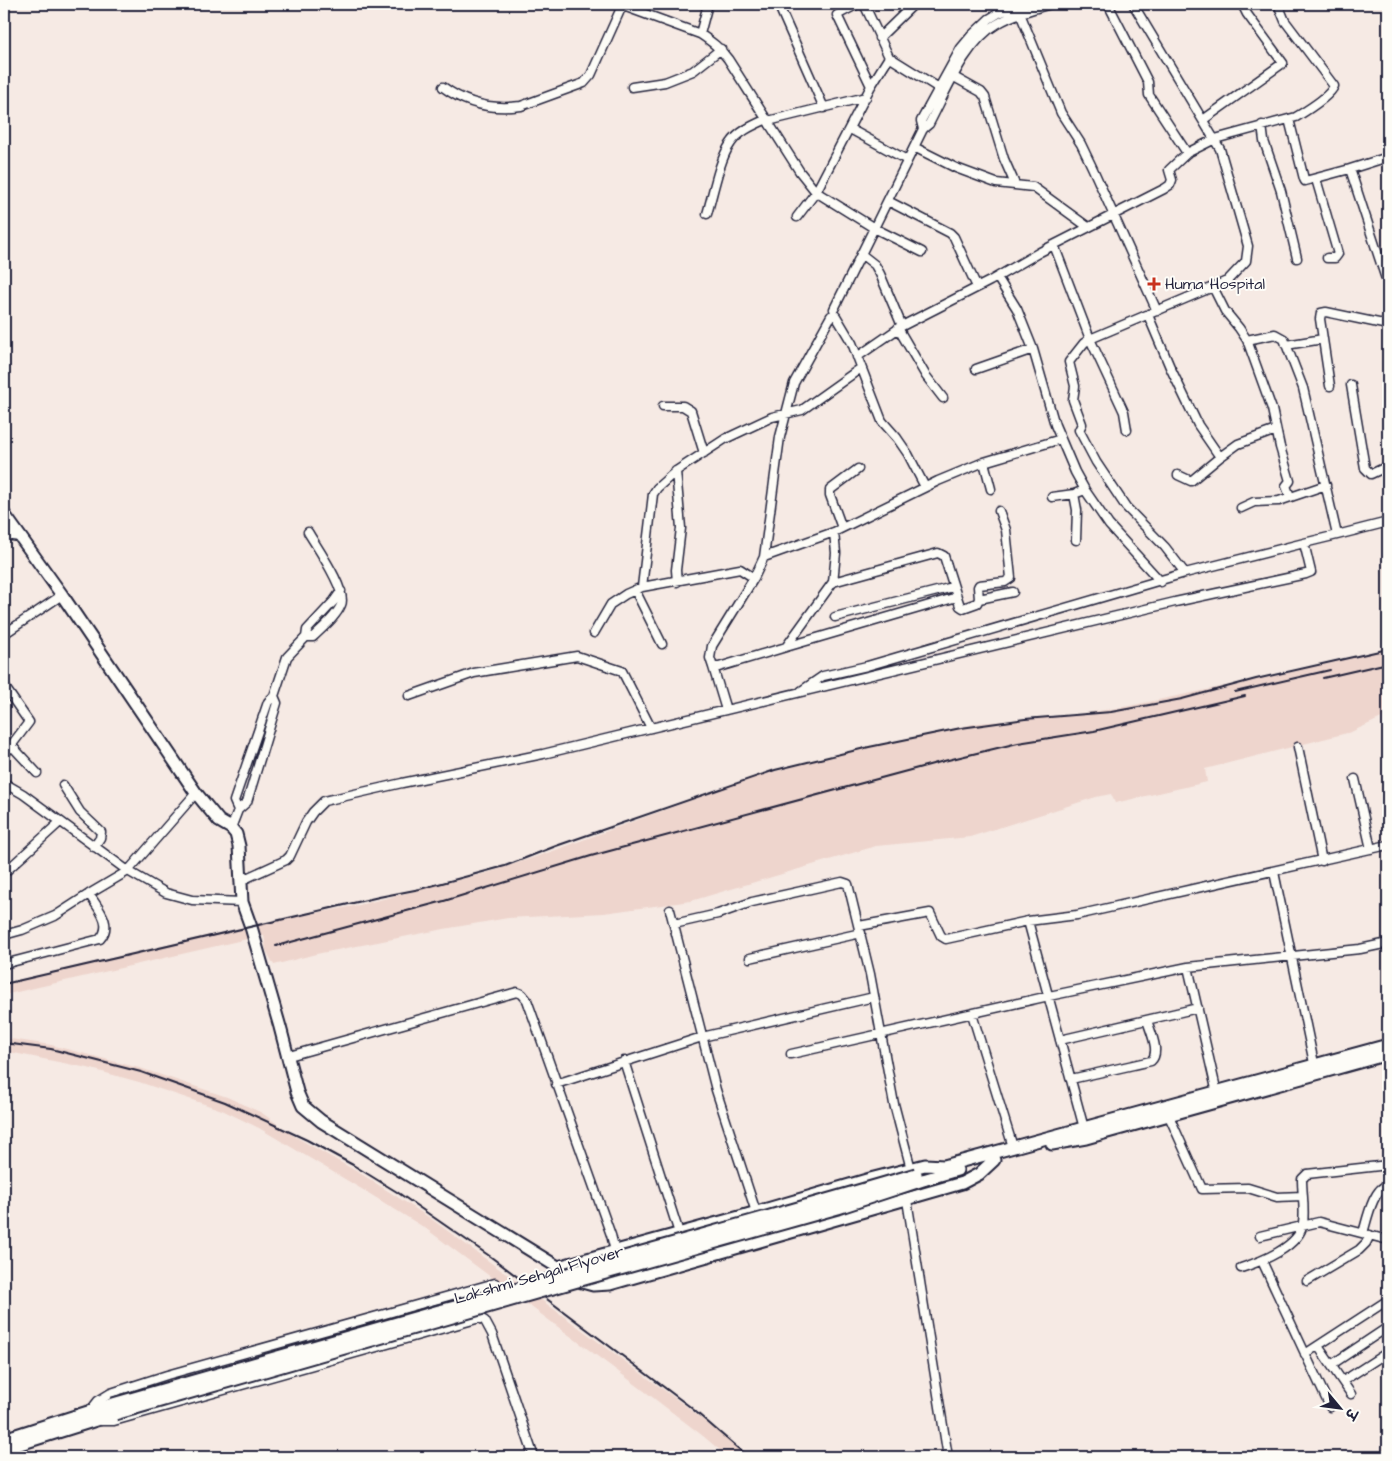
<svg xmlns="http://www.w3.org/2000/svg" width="1392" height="1461" font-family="'Architects Daughter','Playpen Sans Deva',sans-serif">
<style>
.built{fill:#eed5cd}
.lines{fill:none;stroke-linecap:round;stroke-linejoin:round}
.street-casing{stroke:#22223b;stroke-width:11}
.secondary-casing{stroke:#22223b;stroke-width:15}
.street{stroke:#fdfcf7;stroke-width:8}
.secondary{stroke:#fdfcf7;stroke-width:11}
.rail{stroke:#22223b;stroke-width:2}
.secondary-bridge-casing{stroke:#22223b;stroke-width:15;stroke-linecap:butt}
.secondary-bridge{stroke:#fdfcf7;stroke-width:11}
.poi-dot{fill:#c8321e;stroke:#fdfcf7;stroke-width:2}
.labels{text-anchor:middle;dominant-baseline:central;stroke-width:4;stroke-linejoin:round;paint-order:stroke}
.poi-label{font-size:16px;fill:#22223b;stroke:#fdfcf7;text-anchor:start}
.street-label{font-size:16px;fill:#22223b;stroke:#fdfcf7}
</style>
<rect width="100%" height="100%" fill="#f6eae4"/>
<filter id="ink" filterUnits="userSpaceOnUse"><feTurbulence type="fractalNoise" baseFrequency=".02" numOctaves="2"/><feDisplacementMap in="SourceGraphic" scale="10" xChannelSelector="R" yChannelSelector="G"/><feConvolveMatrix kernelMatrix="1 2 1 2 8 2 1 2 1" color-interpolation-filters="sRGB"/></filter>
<g filter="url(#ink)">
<path class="built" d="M1388 648V715L1351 732 1205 769 1207 782 1115 803 1111 794 1096 797 970 837 876 846 691 901 604 913 508 918 444 929 316 954 274 965 266 950 264 935 4 995V983L262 923 359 905 490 872 553 851 751 778 824 758 978 723 1068 716 1129 706 1274 676Z
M4 1038 51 1045 143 1069 227 1097 262 1113 294 1136 363 1175 430 1218 687 1407 749 1457H728L703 1436 647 1393 425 1228 370 1194 259 1128 222 1110 139 1082 88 1068 4 1051Z"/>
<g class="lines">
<defs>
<path id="street" d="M618 4 700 34C712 42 720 48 728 59L800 172 816 192 874 228 922 252
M778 4 824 108
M858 4 837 15 871 86
M1108 4 1148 82 1149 95 1187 153
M1017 6 1061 113 1081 144 1092 167 1157 311
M700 34 708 4
M879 38 914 4
M889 57 942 90
M954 77 981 92 985 97 1004 159 1015 184
M443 87C466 104 492 110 521 106L584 83 591 75 622 6
M632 87 665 82 693 71 721 49
M1289 119 1304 179 1305 181 1350 169 1388 285
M1203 120 1283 63 1247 14 1242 4
M768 121 866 97
M1262 125 1264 141 1281 191 1297 258
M850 129 907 160
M923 129 921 121 939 88 961 48 971 36 989 19 999 13 1024 4
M914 147 956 168 996 183 1033 187 1088 227
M1350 169 1388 157
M1316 179 1338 254 1335 258H1327
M888 201 950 233 954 237 977 287
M707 214C713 194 719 160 731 143 739 131 754 125 767 119
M797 217 816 192 871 86 889 57 864 4
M1054 245 1090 339 1227 281 1246 261 1248 246 1220 149 1133 4
M861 254 875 265 880 274 902 326
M997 277 1017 309 1033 349 1055 425 1075 472 1085 490 1109 525 1161 582
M1213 287 1225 311 1239 328 1247 340 1272 409 1280 447 1290 481 1286 486 1290 496
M834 309 923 129 929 124C946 92 965 42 997 24 1014 14 1033 9 1051 4
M1148 315 1170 367 1198 425 1220 457 1191 481 1178 475
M831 316 794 383 780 437 764 557 754 578 712 646 710 658 713 667H719L786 647 833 582 836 553 834 532
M836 316 852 343 882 421 897 438 908 454 925 487
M898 328 926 376 943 398
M1286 345 1323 339
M857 357 902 326 990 281 1040 252 1164 189 1170 185 1172 180 1169 170 1187 153 1215 139 1296 117C1306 111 1330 96 1334 86L1285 21 1278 4
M976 369 1033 349
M1351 385 1365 468 1371 474 1388 466
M1330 386 1320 319 1321 313 1326 312 1388 325
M663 406H683L691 411 704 453
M1127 430 1124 412 1090 339 1084 343 1069 362 1075 386 1073 400 1082 424 1079 430 1096 462 1126 507 1165 547 1185 573
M1220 457 1238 444 1276 430
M984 462 991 489
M676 471 681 528 676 570 677 582
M1052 497 1074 494
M1241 508 1254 502 1279 501 1326 485
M842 528 830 495V490L858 469
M4 535 20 537
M1337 535 1388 522
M1076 540 1077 510 1074 494 1085 490
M764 557 834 532 938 481 984 462 1061 439
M833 582 938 553 944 556 957 597
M642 587 653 494 657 488 676 471 725 439 772 417 802 410 861 368
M635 590 662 644
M979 599 1013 592
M835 617 953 587
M594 633 611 604 626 594 642 587 740 569 754 578
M4 634 62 595
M306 637H313C322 628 336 617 341 605 348 591 316 546 308 532
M786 647 957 597 960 606 963 608 977 603 979 599 978 587 979 585 1005 582 1011 578 1006 530 999 511
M713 667 726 710
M4 686 29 722 4 755
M801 691 823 676 867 666 1185 573 1304 543
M409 696 474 673 577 656 622 671 651 728
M11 745 37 773
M1298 747 1322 861
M1355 779 1371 849
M4 783 23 794 128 871 166 893 192 900 242 902
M63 785 80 812 101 832 100 838 94 847
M238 810 234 801 268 702 274 696 287 657 306 637 307 630 334 601 341 591
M231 828 238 810 247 802 277 703 274 696
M1274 872 1315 1068
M4 873 60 822
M240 881 286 860 290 856 306 822 313 812 324 801 402 783 543 754 1175 602 1306 574 1311 572 1304 543 1337 535 1303 388 1284 339 1275 334 1247 340
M670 910 716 1090 756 1212
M1028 921 1085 1132
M674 924 718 914 752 902 842 882 848 884 870 974 894 1104 911 1169
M859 926 930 913 941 936 946 939 1028 921 1077 915 1388 845
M4 935 22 930 55 916 89 894 128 871 196 793
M750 958 861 933
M4 964 100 939C114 924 97 907 89 894
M1188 967 1217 1093
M972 1014 1013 1147
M1060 1040 1198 1008
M791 1054 1049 996 1188 967 1360 949 1388 943
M289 1056 517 992 522 994 527 1000 611 1235 615 1251
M624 1061 679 1233
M1071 1079 1151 1061C1161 1052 1150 1031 1147 1020
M556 1084 702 1037 874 997
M1169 1116 1202 1189 1248 1188 1277 1197 1302 1196
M907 1200 948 1457
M1363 1233C1367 1220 1373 1188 1388 1185
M1260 1236 1319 1222 1388 1240
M1262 1261 1330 1407
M1241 1268C1260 1262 1300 1247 1303 1223 1305 1209 1302 1193 1302 1179L1307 1174 1388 1165
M1307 1281 1359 1250 1366 1243 1370 1235
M1318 1346 1351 1394
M1305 1354 1388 1300
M1331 1365 1388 1327
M1343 1381 1388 1352
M91 1410 98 1401 111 1393 167 1375 495 1283
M101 1421H114L480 1318 485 1321 492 1334 534 1457"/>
<path id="secondary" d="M4 514 62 595 196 793 219 821 231 828 236 834 239 846 242 902 251 927 280 1027 297 1092 303 1106 321 1121 582 1282 593 1285 610 1284 962 1183 979 1174 994 1160
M1052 1144 1086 1138 1388 1054
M923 1180 957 1170
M558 1267 743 1216 870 1179 925 1165 944 1166 1388 1045
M4 1439 113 1404
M4 1449 115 1414"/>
</defs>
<use href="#street" class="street-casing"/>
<use href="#secondary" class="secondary-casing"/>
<use href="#street" class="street"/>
<use href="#secondary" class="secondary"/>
<path class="rail" d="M1323 678 1388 663
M1235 692 1330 670
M276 946 444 901 591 856 944 761 1018 743 1094 731 1245 696
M4 984 379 897 420 889 505 866 556 846 775 770 869 747 961 728 1025 719 1111 712 1182 699 1256 679 1388 649
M4 1043 51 1049 141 1072 225 1102 307 1140 353 1165 397 1192 491 1257 689 1406 748 1457"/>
<defs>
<path id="secondary-bridge" d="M113 1404 439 1311C497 1297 553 1278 610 1261 712 1232 815 1204 916 1174
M115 1414 588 1278 838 1208 923 1180"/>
</defs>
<use href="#secondary-bridge" class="secondary-bridge-casing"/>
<use href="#secondary-bridge" class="secondary-bridge"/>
</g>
</g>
<path class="poi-dot" d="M1151.5 276.5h5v5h5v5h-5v5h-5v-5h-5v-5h5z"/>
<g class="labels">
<g class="poi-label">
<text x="1165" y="284">Huma Hospital</text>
</g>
<g class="street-label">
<text transform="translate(539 1275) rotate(-16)">Lakshmi Sehgal Flyover</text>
</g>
</g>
<rect width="1392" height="1461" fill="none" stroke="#fdfcf7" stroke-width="20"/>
<rect x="10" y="10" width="1372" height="1441" fill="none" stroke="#22223b" stroke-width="2" filter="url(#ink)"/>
<g transform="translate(1340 1408) rotate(119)" stroke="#fdfcf7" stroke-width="4" paint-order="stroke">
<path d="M0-4L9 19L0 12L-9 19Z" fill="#22223b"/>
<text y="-8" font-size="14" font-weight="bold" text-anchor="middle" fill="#22223b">उ</text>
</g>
</svg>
